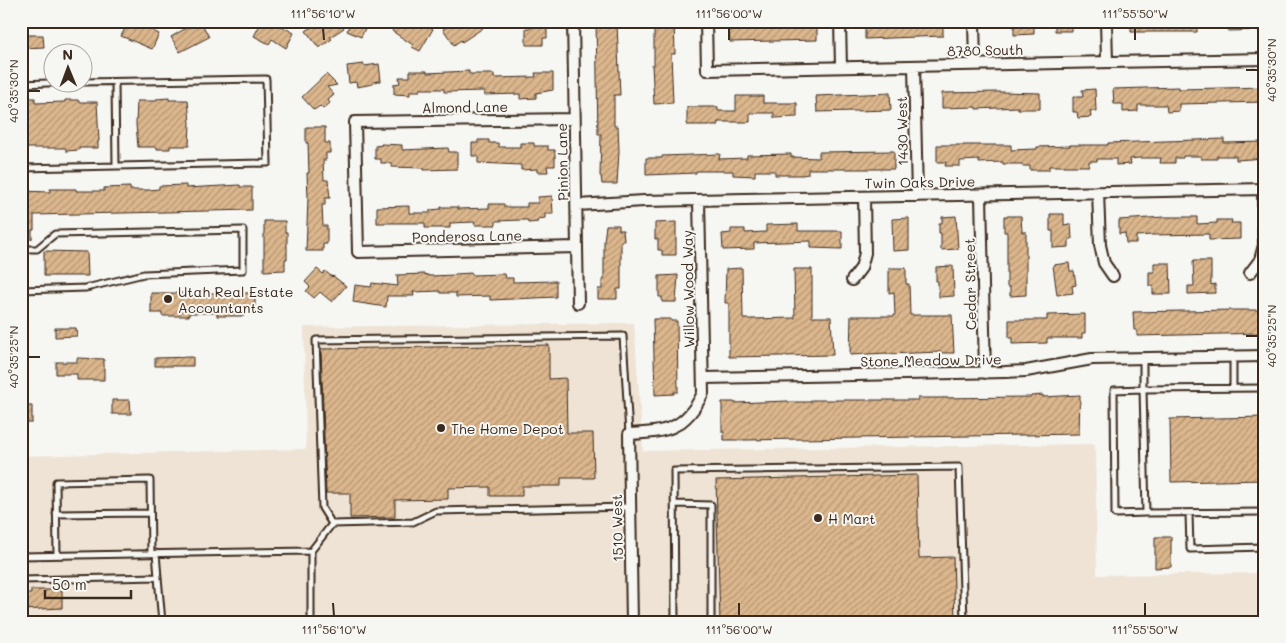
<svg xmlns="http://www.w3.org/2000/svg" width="1286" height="643" font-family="Mali,sans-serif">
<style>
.built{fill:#eee3d4}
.building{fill:url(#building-hatch);stroke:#3b2a1e}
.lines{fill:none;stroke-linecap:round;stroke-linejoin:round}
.service-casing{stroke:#3b2a1e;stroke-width:9}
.minor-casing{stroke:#3b2a1e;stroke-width:14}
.service{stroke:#f6f6f2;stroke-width:5}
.minor{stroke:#f6f6f2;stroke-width:10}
.ticks{fill:none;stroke:#3b2a1e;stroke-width:2}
.poi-dot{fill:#3b2a1e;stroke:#f6f6f2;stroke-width:2}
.labels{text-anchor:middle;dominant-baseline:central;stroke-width:4;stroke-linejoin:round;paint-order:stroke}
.street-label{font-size:14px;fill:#3b2a1e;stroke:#f6f6f2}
.poi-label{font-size:14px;fill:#3b2a1e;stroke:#f6f6f2;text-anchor:start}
.neatline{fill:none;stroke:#3b2a1e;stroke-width:2}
.ticks-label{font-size:12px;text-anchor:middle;fill:#3b2a1e}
</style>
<defs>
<pattern id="building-hatch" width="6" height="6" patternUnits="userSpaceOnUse" patternTransform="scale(1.25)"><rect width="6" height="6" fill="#dcb78d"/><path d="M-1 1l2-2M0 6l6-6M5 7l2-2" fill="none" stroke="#b49573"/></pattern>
</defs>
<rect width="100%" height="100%" fill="#f6f6f2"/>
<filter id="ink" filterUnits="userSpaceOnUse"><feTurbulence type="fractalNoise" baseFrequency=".02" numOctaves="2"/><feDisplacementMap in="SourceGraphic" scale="10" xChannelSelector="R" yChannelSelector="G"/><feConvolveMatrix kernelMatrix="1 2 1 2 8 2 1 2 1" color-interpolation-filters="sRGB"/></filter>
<g filter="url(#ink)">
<path class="built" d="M634 323 643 451 1095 444 1097 575 1265 573V622H21V456L306 449 304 327Z"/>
<path class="building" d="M129 21H141L147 24 145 27 159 34 152 49 121 36Z
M262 21 270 24 272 21 294 33 286 48 272 39 269 44 254 36Z
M321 21H340L344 28 330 37 332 39 319 48 306 31Z
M352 21H360L367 24 361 37 347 31Z
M398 21H420L433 29 420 51 412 47 413 45 392 31Z
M459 21H478L483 28 462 42 461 40 454 45 443 29Z
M531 21H547V38H543V45H526V28H532Z
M596 21H616L617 24 620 95H614V126H618L619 151 617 184H602L601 176H600L601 134H598Z
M654 21H674L675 54H671L673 103 654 104 652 65H654Z
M925 21H943V36L865 39V23H925Z
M1014 21H1034V34L1014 35Z
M1055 21H1071V31H1055Z
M1131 21H1197V32H1131Z
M1227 21H1262V30L1228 31Z
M201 22 209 37 180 52 171 37 193 24 194 26Z
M817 23V40L730 42 729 26Z
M22 35H43L44 47 22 48Z
M364 64V66L379 64 381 81 372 82 373 84 357 87 356 82 349 83 347 66Z
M410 71H427V73L469 71V74H494V78L536 77 535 73H553V90L536 93V98L520 99V94L484 95V91L444 92V89H420V91H410V95L394 94V84L400 83 399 77H410Z
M326 74 337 85 327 87 334 95 328 100 330 103 323 109 320 106 314 110 302 97Z
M1179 87V89L1265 87V102L1179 104V111L1167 112 1166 105H1138V111L1123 112V104H1114L1113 89Z
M1095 89 1096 111H1090L1091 117 1078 118 1077 112H1073V97H1083L1082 90Z
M999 92 1040 93V109H1018V107L976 109V107L942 108V93Z
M890 93 891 110 817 112 816 96Z
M736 96H763V103H797V117L774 118V113H750V122H718V125H687V107H718V111H736Z
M21 98H35V103L65 102V100H78L79 102H97L99 141H98V148H79V150L66 151V148H21Z
M169 98V100H188L190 123 189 146H170V149H157V147H138L136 124 137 101H156V99Z
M306 127H325V143H330V153H326V160H323L324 180H328L330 198H325V205H322L323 226H327V244H323V251H306L308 198 307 173H309L308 143H306Z
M1224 139V143L1265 142V158L1236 160V156H1217V159H1201V156H1183V158H1175V163H1160L1161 158H1139L1130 159 1131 164 1116 165V159H1097V161H1089V166H1049V170H1030V166H1022V164H1003V162L979 163V160L960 161V166H945L946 162H937V145H1011V150L1037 149V147L1070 146V145H1108V143Z
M478 140H489V143H498L499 147H520V143H534V146H548V150H555V166H547L548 172H537V169L521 170V165L478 163V156H472V143H478Z
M381 144 402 145V150L448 148 449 152H457V169L424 170V168L392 167V163H381V159H375V146L382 145Z
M894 151V169H808V174L802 175H775V171H755V176L733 175V171H696V173L646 175V158H662V156L720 154 719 159 747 158V155L791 154V157L819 158V152Z
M186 185V188L240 185V187H252V210L34 215V230H32V239H21V191L50 192V189H76V191H104V188L130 187V190H148L159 189V186Z
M552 196 553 214H545V218L538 219V222L528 223V220H522L496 221V225H475L474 222 450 223V228H425V223H377V207L409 206V213H430V210L441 209V207H458V209L489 208V204H504V207H527V203H538V197Z
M1050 214H1064V225L1071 224 1072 239H1069V247L1053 248V231H1050Z
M956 216 958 249 941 250V233H939V223H942V217Z
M1004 216H1021L1022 232H1026V295L1010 296V287H1007V232H1004Z
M1164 217H1197V224L1217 223V220H1232L1231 223H1240V239L1209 240V234L1152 235 1136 236V243H1126L1125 233 1119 234V220Z
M909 218V250L893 251 892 219Z
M264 221H285V232H287V259H285V270L264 271Z
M676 222V255H662V250H658V239H655V223Z
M798 224V231H842V249L811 248V241L754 243V249L723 250 722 234 731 233V229H745V233L766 232V225Z
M606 225H619V230H623L624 241H621V289H617V299H598V289H602V280H604V242Z
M44 251 87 252 88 276H44Z
M1193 261H1211V285L1215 284V293L1188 294V286H1194Z
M1069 263 1070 271H1074L1076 285 1072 286 1073 293 1057 295 1053 265Z
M1154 263H1170L1171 294H1153V286H1149V272H1154Z
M953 266 954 296 939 297V289H938V281H936V267Z
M742 268 743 319H752L795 318 794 269H812V317H831L833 355 729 357V303H725L726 269Z
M889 268H906V284H909L910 315H952L954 353H941V352L887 354V353L850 355 851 316H895L894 292 889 293Z
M317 269 323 274 325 271 332 277 333 276 346 286 332 302 320 292 314 298 306 291 310 287 305 282Z
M472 273V275L504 274 505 278H513V282L556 281V297L490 300V296L456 297V293H440V291L413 292 414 296H387L386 307 353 302 355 285 371 287 372 283 398 286 397 275 424 274 430 276 456 275 455 274Z
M678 275 676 302H662V297H659V276Z
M151 293H255V312H243L244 316H217V313H189V316H162V313H151Z
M1233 310H1265V333L1137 336V330H1134L1133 312Z
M1085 314V333H1082V338H1047V343L1012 344V338H1009V320H1047V315Z
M653 319H671V321H677L678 392H674V394L655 395Z
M55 328H76L77 336 55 337Z
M549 345V379L566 378 567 433H593L594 478H561V486H522V496H490V487L448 488V499L395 500V517L350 518V493H326L321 349Z
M193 357V366H155V358Z
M77 358 104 359V380H77V374H56V362H77Z
M1043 395V397L1080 395 1079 434 747 440H724V432H722V402H734V403L788 401V402H811V400H918V398H934L1031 397V396Z
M112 400H130L131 414H112Z
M21 406H32V423H21Z
M1265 417V480L1171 482 1170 419Z
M917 475 919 558 953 557 955 622H720L716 480Z
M1155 537H1171V567L1155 568Z
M31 590H62V608L21 610V594H31Z"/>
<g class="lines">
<defs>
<path id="service" d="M115 82 116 166
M21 84 75 82
M21 168 268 163 266 79 82 82
M21 249H37L55 234 243 230V270L144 274 86 288 21 290
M1233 357V388
M1143 358V389L1114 390 1115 514 1146 513
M1265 388 1143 389 1146 513 1265 512
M675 504 711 505V622
M1189 513 1190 549 1265 547
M56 514 150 513
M332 524 322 508 316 340 623 336 629 434
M311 551 332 524 413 522 436 511 630 507
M156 553 158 577
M57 555 56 482 150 480 151 553
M21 556 311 551V622
M21 580 158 577 162 622
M675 622 674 471 959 467 964 622"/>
<path id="minor" d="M573 21 578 303
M706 21 707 70 1265 59
M840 21 841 67
M974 21 975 64
M1106 21 1107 62
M914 66 917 196
M574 119 355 122 358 252 577 247
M1098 192 1100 245 1104 263 1113 276
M981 195 985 373
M577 205 644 201 1265 189
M1250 273 1260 260 1264 245 1263 189
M852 280 861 268 865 253 864 197
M704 378 1005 372 1026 371 1092 359 1265 356
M632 622 629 434C666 432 685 430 703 393L699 200"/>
</defs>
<use href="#service" class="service-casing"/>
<use href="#minor" class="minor-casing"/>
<use href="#service" class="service"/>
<use href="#minor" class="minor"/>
</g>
</g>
<path class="ticks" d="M323 28 324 40M729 28V40M1135 28V40M1246 70H1258M28 91H40M1246 336H1258M28 357H40M333 603 334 616M739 603V616M1145 603V616"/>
<g class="poi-dot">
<circle cx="168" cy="299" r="5"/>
<circle cx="441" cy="428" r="5"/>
<circle cx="818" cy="518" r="5"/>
</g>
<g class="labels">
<g class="street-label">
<text transform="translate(985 50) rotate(-1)">8780 South</text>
<text transform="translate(465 107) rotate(-1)">Almond Lane</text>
<text transform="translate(902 131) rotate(-91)">1430 West</text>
<text transform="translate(562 162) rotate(-91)">Pinion Lane</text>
<text transform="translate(920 182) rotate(-1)">Twin Oaks Drive</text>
<text transform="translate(467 236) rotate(-1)">Ponderosa Lane</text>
<text transform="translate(970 284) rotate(-91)">Cedar Street</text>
<text transform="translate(688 289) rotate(-91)">Willow Wood Way</text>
<text transform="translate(931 360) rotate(-1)">Stone Meadow Drive</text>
<text transform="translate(617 528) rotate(-91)">1510 West</text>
</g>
<g class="poi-label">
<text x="178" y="291">Utah Real Estate<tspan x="178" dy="16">Accountants</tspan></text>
<text x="451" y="428">The Home Depot</text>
<text x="828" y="518">H Mart</text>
</g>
</g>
<rect width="1286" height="643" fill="none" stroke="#f6f6f2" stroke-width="55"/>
<g transform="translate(68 68) rotate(359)"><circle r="24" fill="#f6f6f2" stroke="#aba49d"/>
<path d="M0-4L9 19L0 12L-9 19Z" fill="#3b2a1e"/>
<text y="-8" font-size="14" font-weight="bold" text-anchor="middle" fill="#3b2a1e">N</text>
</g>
<path d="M45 590v8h86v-8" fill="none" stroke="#3b2a1e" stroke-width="2.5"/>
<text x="52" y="590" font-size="15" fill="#3b2a1e" stroke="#f6f6f2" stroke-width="4" paint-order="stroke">50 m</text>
<rect x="28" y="28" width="1230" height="588" class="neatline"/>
<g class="ticks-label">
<text x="323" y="18">111°56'10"W</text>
<text x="729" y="18">111°56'00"W</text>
<text x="1135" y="18">111°55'50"W</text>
<text transform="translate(1272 70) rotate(-90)" y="4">40°35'30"N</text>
<text transform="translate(14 91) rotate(-90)" y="4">40°35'30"N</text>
<text transform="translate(1272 336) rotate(-90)" y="4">40°35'25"N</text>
<text transform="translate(14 357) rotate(-90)" y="4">40°35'25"N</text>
<text x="334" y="634">111°56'10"W</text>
<text x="739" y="634">111°56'00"W</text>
<text x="1145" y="634">111°55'50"W</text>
</g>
</svg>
